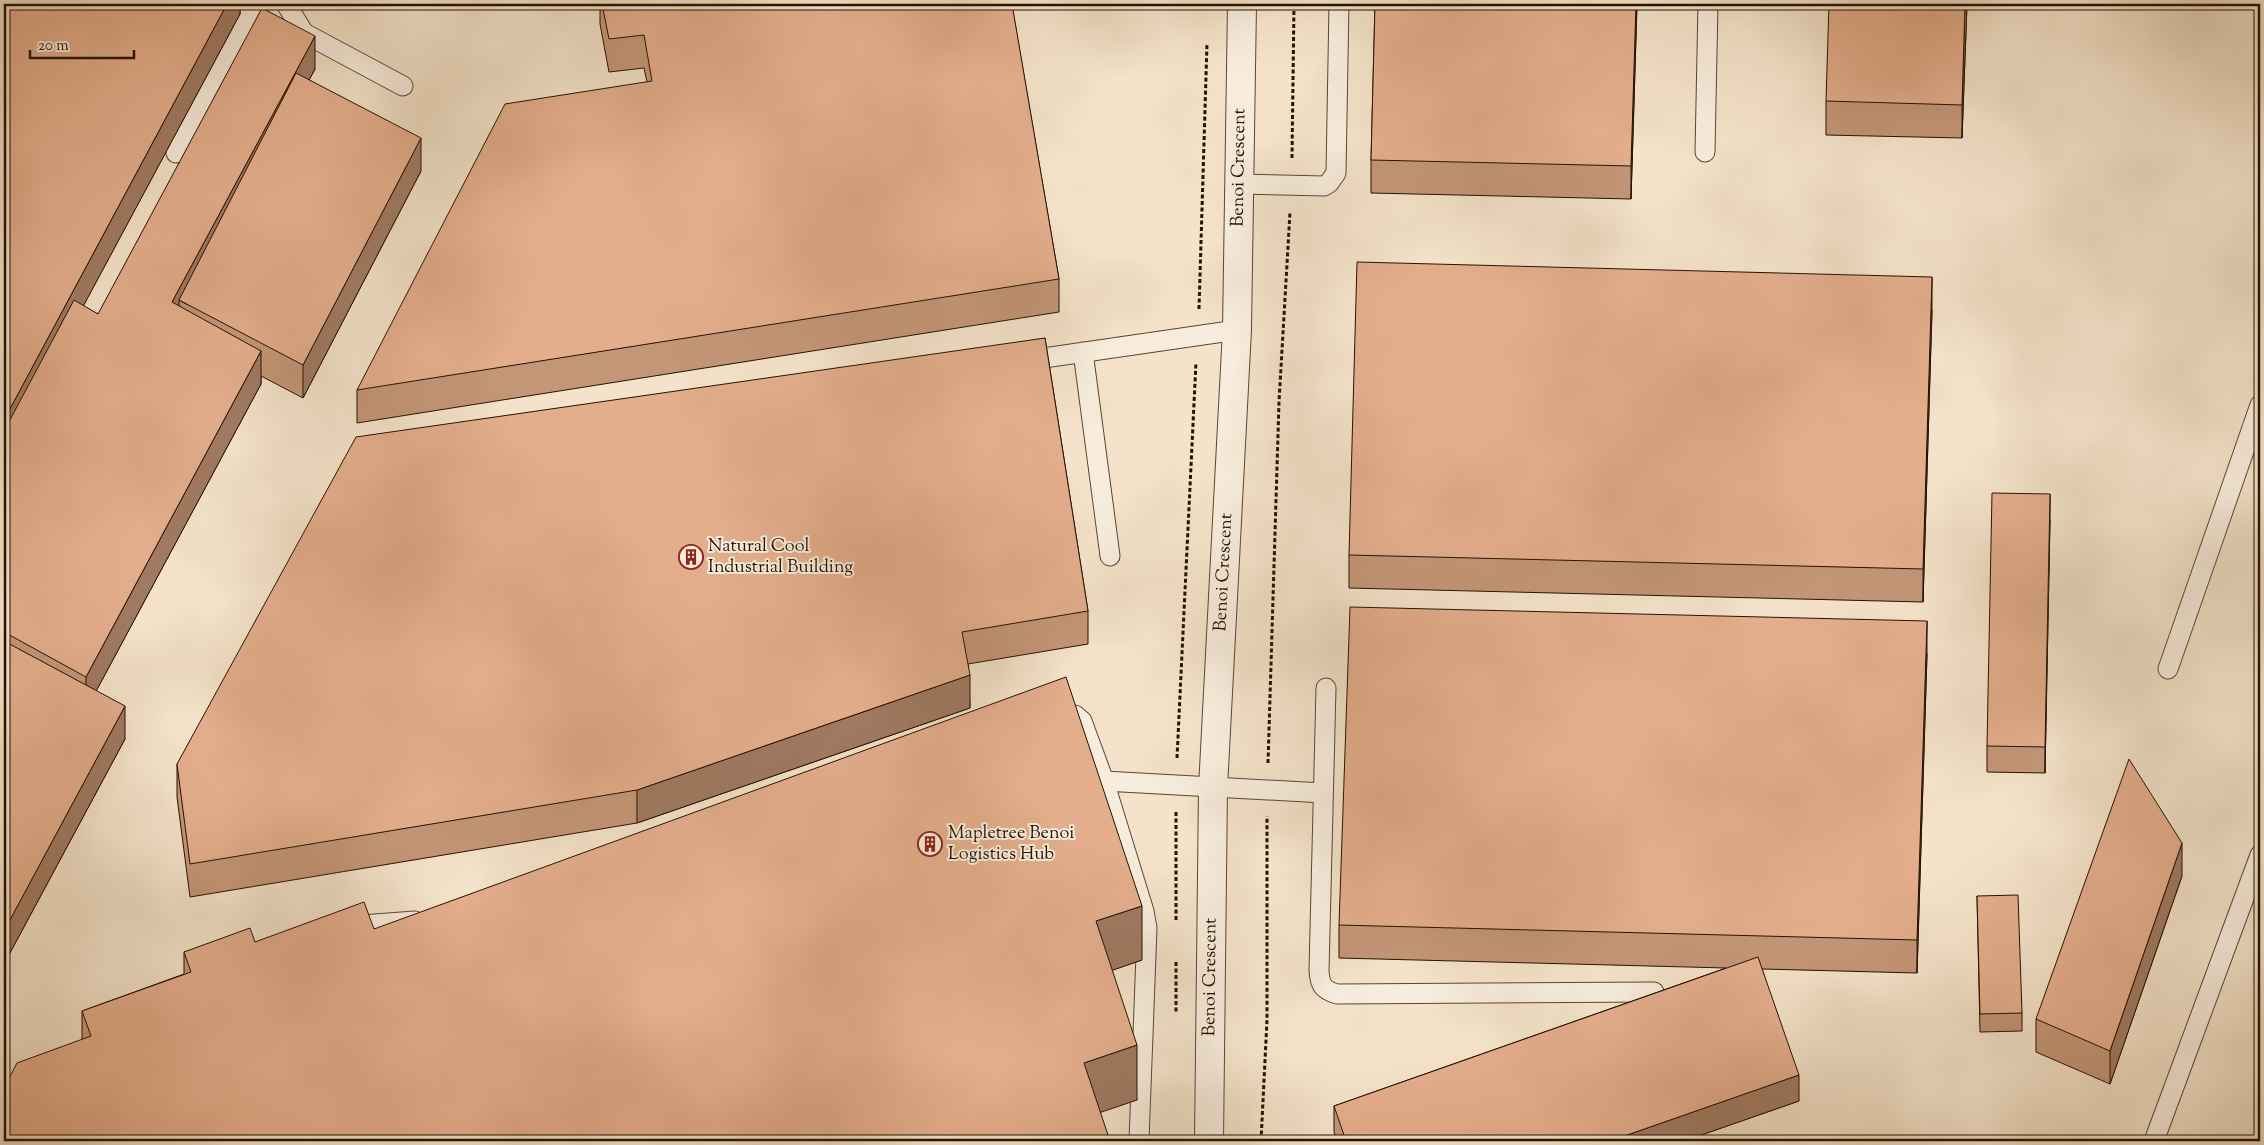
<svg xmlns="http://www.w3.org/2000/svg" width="2264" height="1145" font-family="'Sorts Mill Goudy',serif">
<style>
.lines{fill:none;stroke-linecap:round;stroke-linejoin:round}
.service-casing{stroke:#594633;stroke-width:21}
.minor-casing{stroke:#594633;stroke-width:30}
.path{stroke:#251101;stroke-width:3;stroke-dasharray:4 2.5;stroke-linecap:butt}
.service{stroke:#f8eddd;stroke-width:19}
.minor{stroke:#f8eddd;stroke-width:28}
.wall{fill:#c49678;stroke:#251101}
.shaded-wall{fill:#a07a62;stroke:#251101}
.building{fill:#e4ae8c;stroke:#251101}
.labels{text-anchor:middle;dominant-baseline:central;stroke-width:4;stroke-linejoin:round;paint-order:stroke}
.street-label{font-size:18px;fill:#251101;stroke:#f8eddd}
.poi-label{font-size:18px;fill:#251101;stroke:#f8eddd;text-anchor:start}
</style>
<rect width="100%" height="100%" fill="#f4e3ca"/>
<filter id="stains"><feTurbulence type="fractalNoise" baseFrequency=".004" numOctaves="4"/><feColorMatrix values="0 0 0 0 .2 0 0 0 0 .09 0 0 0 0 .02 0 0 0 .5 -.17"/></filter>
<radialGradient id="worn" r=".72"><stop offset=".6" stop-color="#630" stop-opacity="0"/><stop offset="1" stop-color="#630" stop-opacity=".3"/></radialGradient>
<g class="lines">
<defs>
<path id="service" d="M286 4 304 33 403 86
M1705 152 1708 4
M176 153 254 4
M1239 184 1324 186 1329 183 1336 173 1339 4
M1083 352 1110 556
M1023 361 1237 330
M2168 669 2260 405
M1326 688 1319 971C1320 985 1323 990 1337 994L1654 992
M1057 717 1075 715 1082 721 1104 781 1144 911 1147 928 1139 1141
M1104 781 1323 793
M348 926 415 921
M2154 1141 2260 855"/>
<g id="minor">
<path id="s1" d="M1209 1141 1213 788 1237 330 1242 4"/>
</g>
</defs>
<use href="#service" class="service-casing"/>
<use href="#minor" class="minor-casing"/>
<path class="path" d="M1292 158 1294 4
M1199 309 1207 43
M1177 758 1196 362
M1268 763 1279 402 1290 212
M1176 812V921
M1176 962V1013
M1261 1141 1267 1020V816"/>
<use href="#service" class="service"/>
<use href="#minor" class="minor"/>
</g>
<path class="wall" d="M4 4H240V14L83 306 98 314 315 69 309 80 421 171 303 398 261 376V384L96 691 125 739 4 964Z
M600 4H1025L1012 6 1059 279V312L357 423V390L647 82 644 68 609 72 600 24Z
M1375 4H1637L1631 199 1371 193V160Z
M1967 4 1962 138 1826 135V101Z
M1932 310 1923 602 1349 588V555Z
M1045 338 1088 611V644L968 664 970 708 637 823 190 897 177 797V764Z
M2050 520 2045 773 1987 772V746Z
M1927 654 1917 973 1762 969 1799 1101 1684 1141H1337L1334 1132V1106L1726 968 1339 958V925Z
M2182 876 2110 1084 2036 1052V1019Z
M1977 896 2022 1013V1031L1980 1032Z
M374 929 1142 960 1112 970 1137 1100 82 1040V1011L184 974V952L255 942Z"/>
<path class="shaded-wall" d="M227 4H240V14L4 454V420Z
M1636 4H1637L1631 199V166Z
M1965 4H1967L1962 138V105Z
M315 36V69L188 305 179 300V322L172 302Z
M421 138V171L303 398V365Z
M1932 277V310L1923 602V569Z
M261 351V384L86 710V677Z
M2050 494V520L2045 773V747Z
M1927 621V654L1917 973V940Z
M970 675V708L637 823V790Z
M125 706V739L4 964V931Z
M2182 843V876L2110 1084V1051Z
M1142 906V960L1096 976V921Z
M1137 1045V1100L1084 1118V1063Z
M1799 1075V1101L1684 1141H1610Z"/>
<path class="building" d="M4 4H227L4 420Z
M602 4H1012L1059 279 357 390 505 104 652 81 644 35 609 39Z
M1375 4H1636L1631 166 1371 160Z
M1829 4H1965L1962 105 1826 101Z
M262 8 315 36 172 302 261 351 86 677 4 632V431L74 300 98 314Z
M296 73 421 138 303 365 179 300Z
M1357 262 1932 277 1923 569 1349 555Z
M1045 338 1088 611 962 632 970 675 637 790 190 864 177 764 356 437Z
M1992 493 2050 494 2045 747 1987 746Z
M1350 607 1927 621 1917 940 1339 925Z
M4 641 125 706 4 931Z
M1066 677 1142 906 1096 921 1137 1045 1084 1063 1110 1141H4V1088L17 1063 91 1036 82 1011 191 972 184 952 250 928 255 942 364 902 374 929Z
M2129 759 2182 843 2110 1051 2036 1019Z
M2018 895 2022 1013 1980 1014 1977 896Z
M1758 957 1799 1075 1610 1141H1346L1334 1106Z"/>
<defs>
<symbol id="building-ring" viewBox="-11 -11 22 22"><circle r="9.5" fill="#f8eddd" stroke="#8f2418" stroke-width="1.5"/><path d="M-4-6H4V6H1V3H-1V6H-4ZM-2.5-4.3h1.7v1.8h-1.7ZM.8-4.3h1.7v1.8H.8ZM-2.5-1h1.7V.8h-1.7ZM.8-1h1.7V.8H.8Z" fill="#8f2418"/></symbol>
</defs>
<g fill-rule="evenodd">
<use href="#building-ring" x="677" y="543" width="28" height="28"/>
<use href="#building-ring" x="916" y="830" width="28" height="28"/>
</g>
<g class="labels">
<g class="street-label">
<text stroke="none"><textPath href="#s1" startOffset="974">Benoi Crescent</textPath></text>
<text stroke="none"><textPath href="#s1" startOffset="569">Benoi Crescent</textPath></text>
<text stroke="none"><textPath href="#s1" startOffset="164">Benoi Crescent</textPath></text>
</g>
<g class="poi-label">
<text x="708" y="547">Natural Cool<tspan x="708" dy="21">Industrial Building</tspan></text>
<text x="948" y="834">Mapletree Benoi<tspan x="948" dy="21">Logistics Hub</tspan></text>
</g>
</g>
<rect width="2264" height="1145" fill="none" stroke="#f4e3ca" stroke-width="20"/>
<rect x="5" y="5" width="2254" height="1135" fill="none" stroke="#251101" stroke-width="2.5"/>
<rect x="10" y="10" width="2244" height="1125" fill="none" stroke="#251101"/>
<path d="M30 50v8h104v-8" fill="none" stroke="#251101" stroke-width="2.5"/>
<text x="38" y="50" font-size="15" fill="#251101" stroke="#f8eddd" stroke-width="4" paint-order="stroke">20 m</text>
<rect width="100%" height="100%" filter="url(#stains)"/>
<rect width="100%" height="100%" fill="url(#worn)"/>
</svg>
